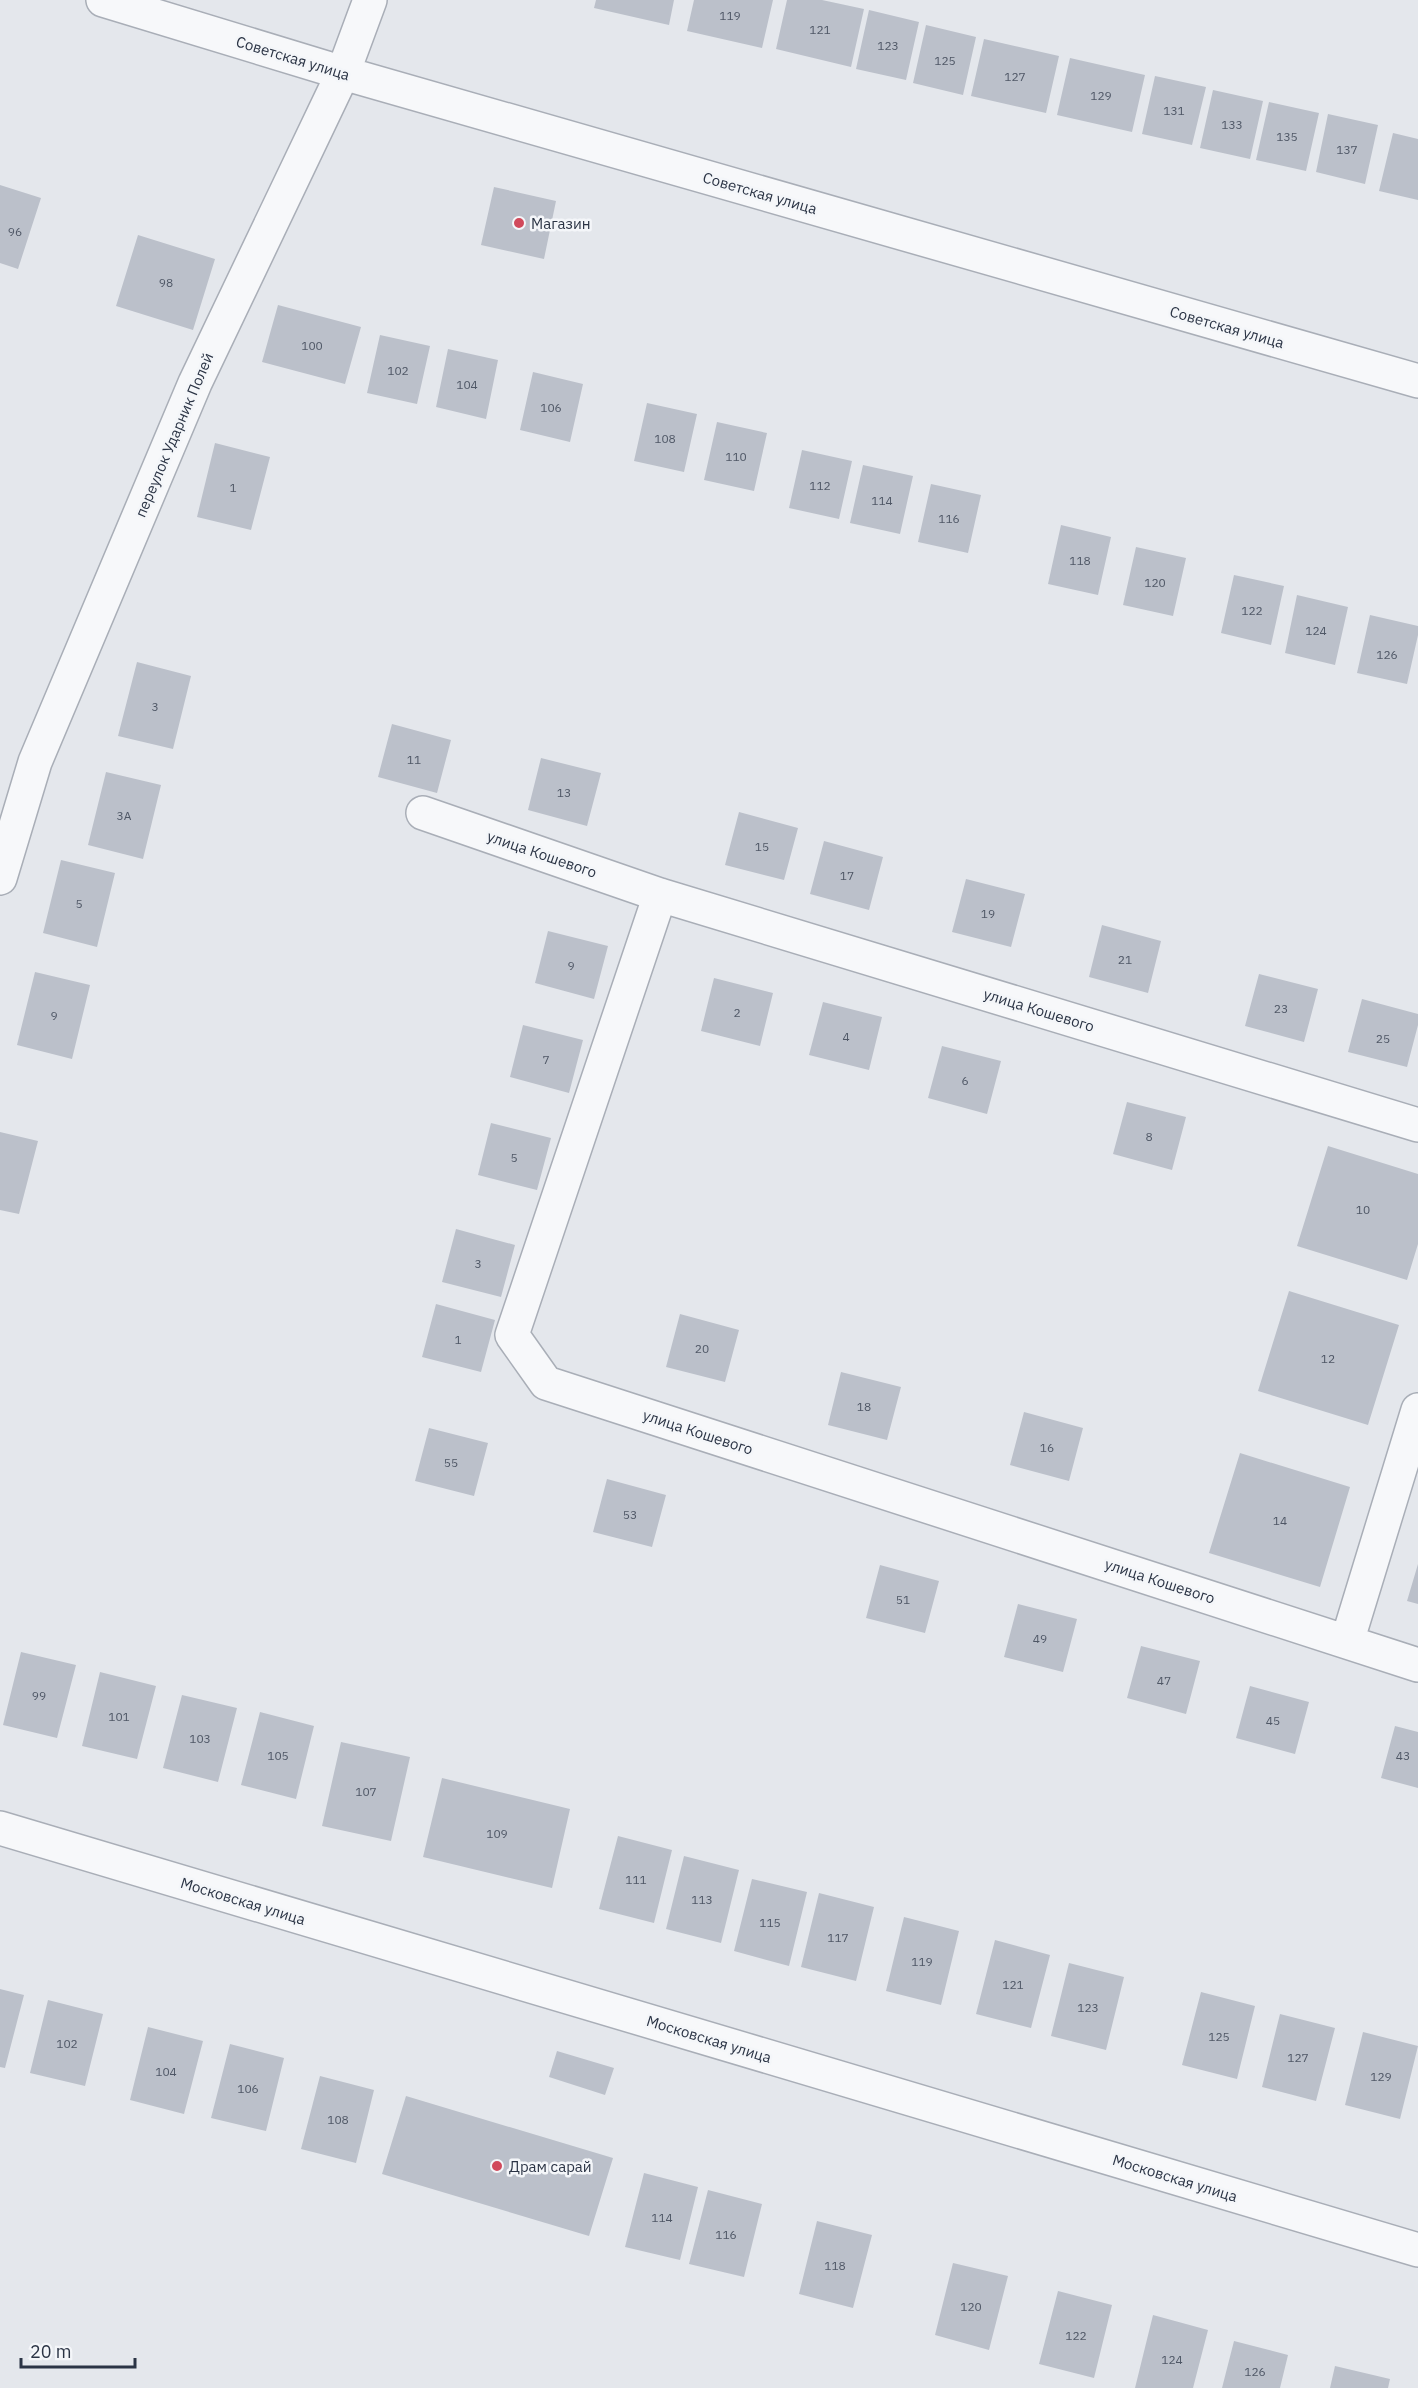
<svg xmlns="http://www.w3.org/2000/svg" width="1418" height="2388" font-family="'IBM Plex Sans',sans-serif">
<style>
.building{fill:#bbc0ca}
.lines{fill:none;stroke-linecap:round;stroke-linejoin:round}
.minor-casing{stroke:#a9aeb7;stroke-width:36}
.minor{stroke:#f7f8fa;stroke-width:33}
.poi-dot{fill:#d1495b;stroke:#f4f6f9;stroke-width:2}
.labels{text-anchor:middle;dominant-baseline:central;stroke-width:5;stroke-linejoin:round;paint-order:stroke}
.number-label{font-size:12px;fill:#4f5766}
.street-label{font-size:15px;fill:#2b3445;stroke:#f4f6f9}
.poi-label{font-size:15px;fill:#2b3445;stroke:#f4f6f9;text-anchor:start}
</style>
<rect width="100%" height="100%" fill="#e4e7ec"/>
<path class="building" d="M596 0H674L669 25 594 8Z
M694 0H773L762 48 687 31Z
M787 0H822L864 9 851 67 776 49Z
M869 10 919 22 906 80 856 69Z
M926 25 976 37 963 95 913 83Z
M984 39 1059 56 1046 113 971 96Z
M1070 58 1145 75 1132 132 1057 115Z
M1155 76 1206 87 1192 145 1142 134Z
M1213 90 1263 101 1250 159 1200 148Z
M1269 102 1319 113 1306 171 1256 160Z
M1328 114 1378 125 1365 184 1316 172Z
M1393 133 1418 139V200L1379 191Z
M0 185 41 198 18 269 0 263Z
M494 187 556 201 544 259 481 245Z
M138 235 215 259 193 330 116 306Z
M278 305 361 327 345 384 262 362Z
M380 335 430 346 417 404 367 393Z
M448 349 498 360 486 419 436 407Z
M533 372 583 384 570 442 520 430Z
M647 403 697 414 684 472 634 461Z
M717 422 767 433 754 491 704 480Z
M215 443 270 457 251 530 197 517Z
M802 450 852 461 839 519 789 508Z
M863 465 913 476 900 534 850 523Z
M931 484 981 495 968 553 918 542Z
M1061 525 1111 537 1098 595 1048 584Z
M1136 547 1186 558 1173 616 1123 605Z
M1234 575 1284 586 1271 645 1221 633Z
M1297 595 1348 607 1335 665 1285 653Z
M1370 615 1418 626V635L1407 684 1357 673Z
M137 662 191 676 173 749 118 736Z
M392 724 451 740 437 793 378 777Z
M541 758 601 773 587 826 528 810Z
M106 772 161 785 143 859 88 845Z
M739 812 798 828 784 880 725 865Z
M824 841 883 857 869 910 810 894Z
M61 860 115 873 97 947 43 933Z
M966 879 1025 894 1011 947 952 932Z
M1102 925 1161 941 1148 993 1089 977Z
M548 931 608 946 594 999 535 983Z
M35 972 90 985 72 1059 17 1045Z
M1259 974 1318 989 1304 1042 1245 1026Z
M714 978 773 993 760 1046 701 1031Z
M1362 999 1418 1014V1025L1407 1067 1348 1052Z
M823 1002 882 1017 869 1070 809 1055Z
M523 1025 583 1040 569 1093 510 1077Z
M942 1046 1001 1061 987 1114 928 1098Z
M1127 1102 1186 1117 1172 1170 1113 1154Z
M491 1123 551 1138 537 1190 478 1175Z
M0 1132 38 1141 19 1214 0 1210Z
M1328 1146 1418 1174V1244L1407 1280 1297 1246Z
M456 1229 515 1245 501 1297 442 1282Z
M1289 1291 1399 1325 1368 1425 1258 1391Z
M436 1304 495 1320 481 1372 422 1357Z
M680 1314 739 1330 725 1382 666 1367Z
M841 1372 901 1387 887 1440 828 1425Z
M1024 1412 1083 1428 1069 1481 1010 1465Z
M429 1428 488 1443 474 1496 415 1481Z
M1240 1453 1350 1487 1320 1587 1209 1553Z
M607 1479 666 1495 652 1547 593 1532Z
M1418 1564V1604L1407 1601Z
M880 1565 939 1581 925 1633 866 1618Z
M1018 1604 1077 1619 1063 1672 1004 1657Z
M1141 1646 1200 1661 1186 1714 1127 1698Z
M21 1652 76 1665 57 1738 3 1725Z
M100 1672 156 1686 137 1759 82 1746Z
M1250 1686 1309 1702 1295 1754 1236 1738Z
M182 1695 237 1708 218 1782 163 1768Z
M260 1712 314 1726 296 1799 241 1785Z
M1395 1726 1418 1732V1788L1381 1778Z
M341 1742 410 1757 391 1841 322 1826Z
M442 1778 570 1809 552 1888 423 1857Z
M618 1836 672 1850 654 1923 599 1909Z
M684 1856 739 1870 721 1943 666 1929Z
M752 1879 807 1892 789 1966 734 1951Z
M819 1893 874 1907 856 1981 801 1967Z
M904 1917 959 1931 941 2005 886 1991Z
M995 1940 1050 1955 1031 2028 976 2014Z
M1069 1963 1124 1977 1106 2050 1051 2036Z
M0 1989 24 1995 5 2068 0 2067Z
M1201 1992 1255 2006 1237 2079 1182 2065Z
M48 2000 103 2014 85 2086 30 2073Z
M1280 2014 1335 2028 1316 2101 1262 2087Z
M148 2027 203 2041 184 2114 130 2100Z
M1363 2032 1418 2046 1400 2119 1345 2105Z
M230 2044 284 2058 266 2131 211 2118Z
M557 2051 614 2068 605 2095 549 2077Z
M320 2076 374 2090 356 2163 301 2149Z
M406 2096 613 2158 589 2236 382 2174Z
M644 2173 698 2187 680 2260 625 2247Z
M708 2190 762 2204 744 2277 689 2264Z
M817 2221 872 2235 853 2308 799 2294Z
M953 2263 1008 2276 989 2350 935 2335Z
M1058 2291 1112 2305 1094 2378 1039 2364Z
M1153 2315 1208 2330 1193 2388H1135Z
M1234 2341 1288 2355 1280 2388H1222Z
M1335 2366 1390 2379 1388 2388H1330Z"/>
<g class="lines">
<defs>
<path id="minor" d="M103 0 343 73 1418 381
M423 813 660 895 1418 1125
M0 878 35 762 195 383 343 73 370 0
M660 895 512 1335 546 1383 1418 1665
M1347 1642 1418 1410
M0 1828 1418 2250"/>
</defs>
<use href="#minor" class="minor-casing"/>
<use href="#minor" class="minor"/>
</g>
<g class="poi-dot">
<circle cx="519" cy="223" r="6"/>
<circle cx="497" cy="2166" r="6"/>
</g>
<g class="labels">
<g class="number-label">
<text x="730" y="15">119</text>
<text x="820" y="29">121</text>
<text x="888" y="45">123</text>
<text x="945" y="60">125</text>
<text x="1015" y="76">127</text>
<text x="1101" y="95">129</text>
<text x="1174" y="110">131</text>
<text x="1232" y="124">133</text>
<text x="1287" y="136">135</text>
<text x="1347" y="149">137</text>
<text x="15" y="231">96</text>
<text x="166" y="282">98</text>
<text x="312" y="345">100</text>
<text x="398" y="370">102</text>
<text x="467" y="384">104</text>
<text x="551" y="407">106</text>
<text x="665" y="438">108</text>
<text x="736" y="456">110</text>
<text x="820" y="485">112</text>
<text x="233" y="487">1</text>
<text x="882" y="500">114</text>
<text x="949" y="518">116</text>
<text x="1080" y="560">118</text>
<text x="1155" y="582">120</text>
<text x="1252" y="610">122</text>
<text x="1316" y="630">124</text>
<text x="1387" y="654">126</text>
<text x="155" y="706">3</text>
<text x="414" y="759">11</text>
<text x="564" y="792">13</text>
<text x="124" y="815">3А</text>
<text x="762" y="846">15</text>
<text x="847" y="875">17</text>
<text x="79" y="903">5</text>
<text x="988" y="913">19</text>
<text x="1125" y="959">21</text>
<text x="571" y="965">9</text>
<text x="1281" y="1008">23</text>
<text x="737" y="1012">2</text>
<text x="54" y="1015">9</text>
<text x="846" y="1036">4</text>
<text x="1383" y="1038">25</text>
<text x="546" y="1059">7</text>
<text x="965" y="1080">6</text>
<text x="1149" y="1136">8</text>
<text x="514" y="1157">5</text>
<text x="1363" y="1209">10</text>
<text x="478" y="1263">3</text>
<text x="458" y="1339">1</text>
<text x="702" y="1348">20</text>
<text x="1328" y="1358">12</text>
<text x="864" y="1406">18</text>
<text x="1047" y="1447">16</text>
<text x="451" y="1462">55</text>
<text x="630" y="1514">53</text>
<text x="1280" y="1520">14</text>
<text x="903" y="1599">51</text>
<text x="1040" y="1638">49</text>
<text x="1164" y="1680">47</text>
<text x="39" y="1695">99</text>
<text x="119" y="1716">101</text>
<text x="1273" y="1720">45</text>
<text x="200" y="1738">103</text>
<text x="278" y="1755">105</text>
<text x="1403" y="1755">43</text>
<text x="366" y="1791">107</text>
<text x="497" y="1833">109</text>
<text x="636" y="1879">111</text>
<text x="702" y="1899">113</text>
<text x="770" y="1922">115</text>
<text x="838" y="1937">117</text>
<text x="922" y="1961">119</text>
<text x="1013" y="1984">121</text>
<text x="1088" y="2007">123</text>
<text x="1219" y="2036">125</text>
<text x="67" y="2043">102</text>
<text x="1298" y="2057">127</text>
<text x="166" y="2071">104</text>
<text x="1381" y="2076">129</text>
<text x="248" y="2088">106</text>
<text x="338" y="2119">108</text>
<text x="662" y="2217">114</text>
<text x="726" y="2234">116</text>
<text x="835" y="2265">118</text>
<text x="971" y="2306">120</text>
<text x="1076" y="2335">122</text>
<text x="1172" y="2359">124</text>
<text x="1255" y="2371">126</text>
</g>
<g class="street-label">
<text transform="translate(293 58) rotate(17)">Советская улица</text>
<text transform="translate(760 193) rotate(16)">Советская улица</text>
<text transform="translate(1227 327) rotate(16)">Советская улица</text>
<text transform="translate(174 435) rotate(-67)">переулок Ударник Полей</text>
<text transform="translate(542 854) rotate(19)">улица Кошевого</text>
<text transform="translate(1039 1010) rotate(17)">улица Кошевого</text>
<text transform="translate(698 1432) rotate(18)">улица Кошевого</text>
<text transform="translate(1160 1581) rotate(18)">улица Кошевого</text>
<text transform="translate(243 1901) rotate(17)">Московская улица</text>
<text transform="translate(709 2039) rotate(17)">Московская улица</text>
<text transform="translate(1175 2178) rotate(17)">Московская улица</text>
</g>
<g class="poi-label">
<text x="531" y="223">Магазин</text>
<text x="509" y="2166">Драм сарай</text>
</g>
</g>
<path d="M21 2358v9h114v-9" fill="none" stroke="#2b3445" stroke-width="3"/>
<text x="30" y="2358" font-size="18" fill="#2b3445" stroke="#f4f6f9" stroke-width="4.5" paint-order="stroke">20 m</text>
</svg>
